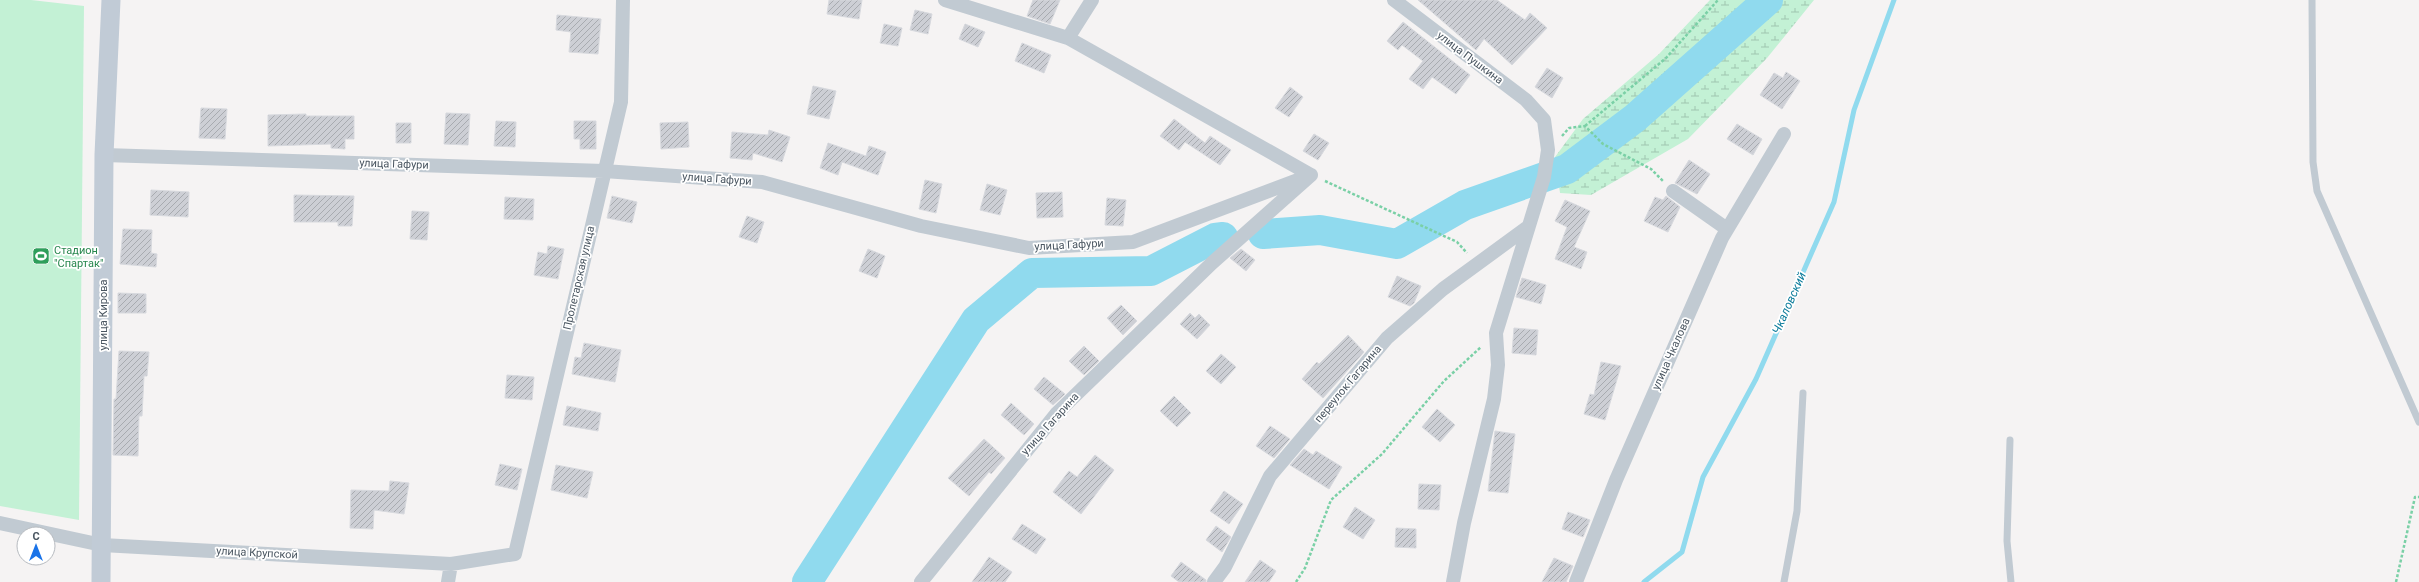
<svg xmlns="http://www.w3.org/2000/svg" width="2419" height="582" font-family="Roboto,sans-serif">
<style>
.green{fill:#c3f1d5}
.wetland{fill:url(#wetland-marsh)}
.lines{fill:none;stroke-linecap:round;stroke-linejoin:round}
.stream{stroke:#90daee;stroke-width:5}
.river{stroke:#90daee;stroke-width:30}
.building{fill:url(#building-hatch);stroke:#d7d9de}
.path{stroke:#7ad0a6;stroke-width:2.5;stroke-dasharray:3 2;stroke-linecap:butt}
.lane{stroke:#c1cad2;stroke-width:7}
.street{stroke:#c1cad2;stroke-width:14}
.secondary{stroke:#c1cbd6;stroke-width:19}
.labels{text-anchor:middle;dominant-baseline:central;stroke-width:3.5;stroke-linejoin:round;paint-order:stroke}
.street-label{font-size:11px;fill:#4a5661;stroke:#fff}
.leisure-label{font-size:11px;fill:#27864d;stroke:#fff;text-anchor:start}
.water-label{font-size:12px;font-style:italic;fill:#0c7c9b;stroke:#fff}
</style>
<defs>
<pattern id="wetland-marsh" width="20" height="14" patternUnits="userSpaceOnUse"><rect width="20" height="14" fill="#c3f1d5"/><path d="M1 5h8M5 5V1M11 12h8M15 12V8" fill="none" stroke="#a0c6b0"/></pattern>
<pattern id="building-hatch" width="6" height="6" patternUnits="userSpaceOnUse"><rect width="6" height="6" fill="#cdcfd5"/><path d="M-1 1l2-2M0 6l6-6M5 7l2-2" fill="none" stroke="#a8abb0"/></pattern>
</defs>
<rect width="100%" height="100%" fill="#f5f3f3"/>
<path class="green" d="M0 0H31L84 6 79 520 0 506Z"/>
<path class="wetland" d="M1710 0H1814L1767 58 1688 139 1591 195 1560 193 1555 157 1583 119 1659 54Z"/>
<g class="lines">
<path class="stream" d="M1644 582 1682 552 1703 477 1756 379 1834 202 1854 110 1894 0"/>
<path class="river" d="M1263 234 1320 230 1397 244 1465 205 1567 169 1635 118 1768 0
M807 582 976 320 1032 273 1151 271 1215 238 1223 237"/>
</g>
<path class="building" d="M829 0H862L859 19 827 14Z
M1033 0H1060L1050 24 1027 16Z
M1418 0H1497L1525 20 1530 13 1547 28 1512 65 1484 39 1476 50Z
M915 10 932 14 928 34 910 30Z
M557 15 601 19 598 54 569 52 571 32 556 30Z
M1403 22 1470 75 1456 94 1432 77 1423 89 1409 79 1423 61 1402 45 1398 50 1387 41Z
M884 24 902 28 898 46 880 43Z
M965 24 985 32 978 47 959 39Z
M1022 43 1051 55 1044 73 1015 61Z
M1547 68 1563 78 1552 98 1535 87Z
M1786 72 1800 81 1782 109 1760 95 1774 73 1783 78Z
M813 86 836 91 829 119 807 114Z
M1290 87 1303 97 1289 117 1275 108Z
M201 108 227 109 225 139 199 138Z
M446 113 470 114 468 145 444 144Z
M306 114V116H354V139H345V149L331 148V144L268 146V115Z
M1174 119 1205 143 1210 136 1231 150 1220 165 1185 142 1179 150 1160 136Z
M496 121 516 122 515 147 494 146Z
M574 121H596V149H580V139H574Z
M688 122 689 147 661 149 660 123Z
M396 123H411V143H396Z
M1737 124 1762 139 1753 155 1727 139Z
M769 130 790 137 782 162 753 153 752 160 730 158 732 132 768 135Z
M1314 134 1329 143 1318 160 1303 151Z
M828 143 866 156 869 146 886 152 878 175 842 162 838 175 820 168Z
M1689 160 1710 174 1697 194 1675 183Z
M925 180 942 184 936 213 919 209Z
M987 184 1007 190 1000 215 980 210Z
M151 190 189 192 188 217 150 215Z
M1062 192 1063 217 1037 218 1036 193Z
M294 195 354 196 352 226H338V222H294Z
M612 196 637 202 632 223 607 218Z
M1666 196 1680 207 1668 232 1644 221 1655 197 1663 200Z
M505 197 534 199 533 220 504 219Z
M1107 198 1126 200 1123 226 1105 225Z
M1565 200 1590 211 1574 247 1587 252 1581 269 1555 259 1567 227 1555 221Z
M412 211 429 212 427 240 410 239Z
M747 216 764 222 757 243 739 237Z
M123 229 152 230 151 253 157 254 156 267 120 264Z
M548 246 564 249 558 279 534 275 538 252 547 254Z
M868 249 885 256 877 278 859 271Z
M1241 249 1255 260 1246 271 1230 258Z
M1397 276 1421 286 1414 303 1410 306 1388 297Z
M1522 278 1546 285 1541 304 1516 297Z
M118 293 146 294V313H118Z
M1121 305 1137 321 1123 335 1107 318Z
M1190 313 1195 318 1199 314 1210 325 1197 339 1180 324Z
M1514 328 1538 330 1536 355 1512 353Z
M1348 335 1364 352 1323 398 1302 379 1317 362 1319 364Z
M584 343 621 350 615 382 572 374 575 357 581 358Z
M1084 346 1099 361 1084 375 1069 361Z
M119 351 149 352 147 376H144L142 416H139L138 456 113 455 114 399H116Z
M1221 354 1236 367 1221 384 1206 371Z
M1601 362 1621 366 1605 420 1584 414 1590 394 1594 395Z
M507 375 534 377 532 400 505 398Z
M1044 377 1065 394 1053 405 1034 389Z
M1174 396 1191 413 1177 427 1160 411Z
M1011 403 1034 424 1024 435 1001 415Z
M567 406 601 413 598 431 563 425Z
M1437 409 1455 425 1440 442 1422 427Z
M1270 426 1290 439 1274 458 1256 446Z
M1495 431 1515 434 1508 493 1488 491Z
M984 439 1005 458 991 474 989 472 969 496 948 478Z
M1304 449 1313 455 1316 451 1342 467 1329 489 1290 465Z
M1095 455 1114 470 1081 514 1053 492 1069 471 1077 477Z
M500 464 522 469 517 490 495 485Z
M556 465 593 472 587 498 551 490Z
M390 481 409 483 404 514 374 510 373 529 350 528 351 490 389 491Z
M1419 484 1441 485 1439 510 1418 509Z
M1224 491 1243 504 1229 524 1210 511Z
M1355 507 1375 520 1363 539 1343 527Z
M1568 512 1590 520 1583 537 1562 529Z
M1022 524 1046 539 1036 554 1012 539Z
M1216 526 1231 537 1222 552 1206 540Z
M1396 528 1416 529V548L1395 547Z
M989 557 1012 572 1005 582H972Z
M1554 558 1573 566 1566 582H1542Z
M1260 560 1276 571 1269 582H1245Z
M1181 562 1206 580V582H1179L1171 576Z"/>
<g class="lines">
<path class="path" d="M1585 126 1666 58 1718 0
M1562 136 1569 128 1585 126 1603 144 1651 169 1663 181
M1325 181 1457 242 1467 253
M1296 582 1305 568 1331 500 1382 454 1444 381 1481 347
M2396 582 2415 497H2419"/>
<path class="lane" d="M2312 0 2313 162 2317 191 2419 422
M2010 440 2007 541 2011 582
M1784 582 1797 511 1803 393"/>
<path class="street" d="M1394 0 1526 100 1544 120 1548 150 1544 177 1496 333 1498 365 1494 399 1464 523 1453 582
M1068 38 1092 0
M104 155 604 171 762 182 921 226 1029 248 1133 242 1311 175
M1673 191 1727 229
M0 523 102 545 451 564 515 554 621 102 623 0
M448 582 451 564
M921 582 1057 413 1212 263 1311 175 1068 38 945 0
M1214 582 1225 567 1270 476 1387 338 1443 289 1528 227
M1576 582 1616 480 1722 238 1784 134"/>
<path class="secondary" d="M101 582 104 155 111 0"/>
</g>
<defs>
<symbol id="stadium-square" viewBox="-11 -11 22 22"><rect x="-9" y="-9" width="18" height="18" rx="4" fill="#2e9e5b" stroke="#fff"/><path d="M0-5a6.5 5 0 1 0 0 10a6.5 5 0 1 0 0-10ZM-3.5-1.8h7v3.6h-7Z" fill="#fff"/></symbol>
</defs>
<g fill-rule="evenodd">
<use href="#stadium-square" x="31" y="246" width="20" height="20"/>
</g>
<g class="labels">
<g class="street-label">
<text transform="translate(1470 58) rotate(37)">улица Пушкина</text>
<text transform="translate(394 164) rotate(2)">улица Гафури</text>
<text transform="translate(717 179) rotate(4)">улица Гафури</text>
<text transform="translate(1069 245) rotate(-3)">улица Гафури</text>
<text transform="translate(579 278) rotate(-77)">Пролетарская улица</text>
<text transform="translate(103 315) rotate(-90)">улица Кирова</text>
<text transform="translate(1671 354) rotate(-66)">улица Чкалова</text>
<text transform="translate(1348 384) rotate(-50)">переулок Гагарина</text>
<text transform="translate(1050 424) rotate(-48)">улица Гагарина</text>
<text transform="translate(257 553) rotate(3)">улица Крупской</text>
</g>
<g class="leisure-label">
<text x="54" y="250">Стадион<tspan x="54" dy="13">"Спартак"</tspan></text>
</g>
<g class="water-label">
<text transform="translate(1789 303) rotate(-66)">Чкаловский</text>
</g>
</g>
<g transform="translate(36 546)"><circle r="19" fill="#ffffff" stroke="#b7bbc0"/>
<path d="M0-3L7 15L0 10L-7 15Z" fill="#1a73e8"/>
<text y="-6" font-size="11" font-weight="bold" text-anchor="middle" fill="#4a5661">С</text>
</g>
</svg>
